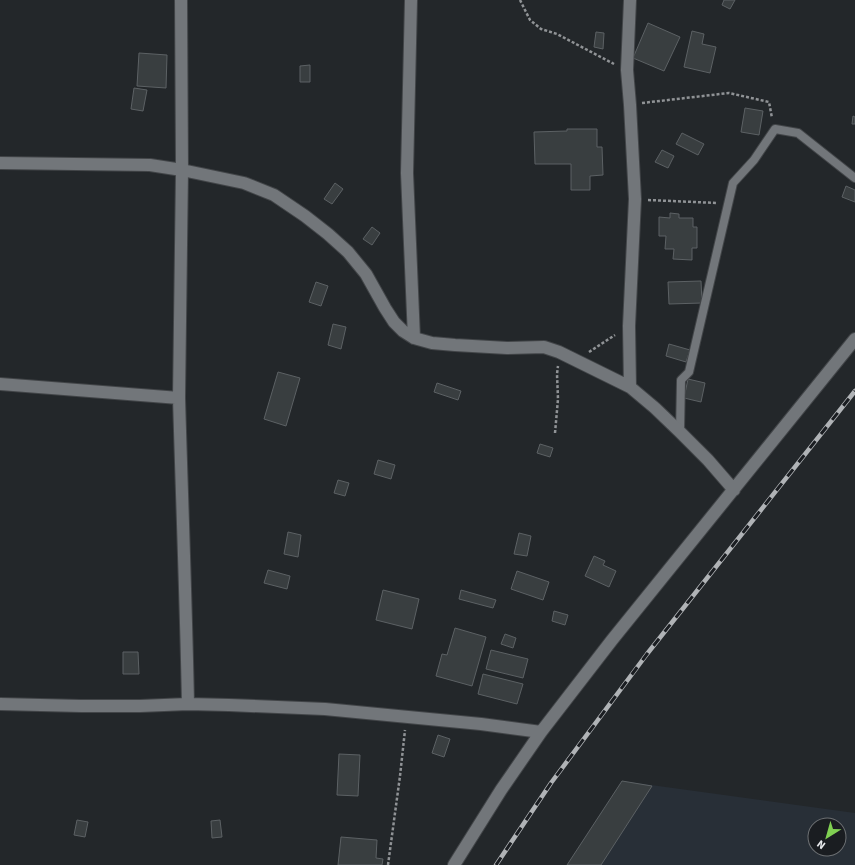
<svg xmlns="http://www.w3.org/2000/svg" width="855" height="865" font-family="'Source Sans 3',sans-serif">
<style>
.built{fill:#282f37;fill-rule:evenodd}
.building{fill:#393e40;stroke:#5c6164}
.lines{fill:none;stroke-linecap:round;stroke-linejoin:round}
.service-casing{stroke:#424548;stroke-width:10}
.minor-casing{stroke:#424548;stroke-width:14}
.path{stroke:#909396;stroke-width:2.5;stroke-dasharray:3 2;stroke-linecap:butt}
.service{stroke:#72767a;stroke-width:8}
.minor{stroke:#72767a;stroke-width:12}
.rail-casing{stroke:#b0b3b6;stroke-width:4.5}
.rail{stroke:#1a1d21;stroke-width:3;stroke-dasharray:9;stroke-linecap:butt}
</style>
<rect width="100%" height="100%" fill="#23272a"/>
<path class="built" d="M622 781 855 813V865H567ZM815 825H839V849H815Z"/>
<path class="building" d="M724 0H735L730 9 722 5Z
M648 23 680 37 664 71 633 58Z
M692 31 704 34 702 44 716 47 710 73 684 67Z
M596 32 604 33 603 49 594 47Z
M139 53 167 55 166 88 137 86Z
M310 65V82H300V66Z
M134 88 147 90 143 111 131 109Z
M745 108 763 111 759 135 741 132Z
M853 116 855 117V124H852Z
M567 129H597V147H602L603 175 590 176V190H571V164H535L534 132 567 131Z
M682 133 704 144 698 155 676 144Z
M662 150 674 156 668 168 655 162Z
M335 183 343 189 332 204 324 199Z
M846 186 855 190V202L842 197Z
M670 213 679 214V218H693V227H697V248H692V260L673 259 674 249H665L666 236H659V217L670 218Z
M372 227 380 233 372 245 363 239Z
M701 281 702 303 669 304 668 282Z
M316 282 328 286 321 306 309 302Z
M333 324 346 327 341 349 328 345Z
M669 344 690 350 686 362 666 356Z
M278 372 300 378 286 426 264 419Z
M688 379 705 383 701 402 684 398Z
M437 383 461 391 458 400 434 392Z
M540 444 553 448 550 457 537 453Z
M378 460 395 465 391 479 374 474Z
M338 480 349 483 345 496 334 493Z
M288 532 301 535 298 557 284 554Z
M519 533 531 536 527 556 514 554Z
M594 556 605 561 603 565 616 571 609 587 585 576Z
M268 570 290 576 287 589 264 583Z
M517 571 549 582 543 600 511 589Z
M383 590 419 599 412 629 376 620Z
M461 590 496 600 493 608 459 599Z
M554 611 568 615 565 625 552 621Z
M455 628 486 637 472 686 436 676 442 654 447 655Z
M505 634 516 638 513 648 501 644Z
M491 650 528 659 523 678 486 669Z
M123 652H138L139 674H123Z
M483 674 523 684 517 704 478 694Z
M438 735 450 739 444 757 432 753Z
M339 754 360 755 358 796 337 795Z
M622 781 652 786 601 865H567Z
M77 820 88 822 85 837 74 835Z
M220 820 222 837 212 838 211 821Z
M341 837 377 840 376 858 383 859 382 865H338Z"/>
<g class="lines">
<defs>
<path id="service" d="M680 432 681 380 689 372 733 183 754 160 775 129 798 133 855 178"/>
<path id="minor" d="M411 0 407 173 414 338
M0 163 150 165 182 170 244 183 274 195 305 216 328 234 348 252 366 274 385 308 394 322 403 331 414 338 432 343 455 345 507 348 544 347 559 352 630 387 655 408 680 432 708 460 734 490
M0 384 179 398C182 500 186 602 188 704
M630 387 629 326 635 199 630 105 627 70 630 0
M179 398 182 170 181 0
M0 704 81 706H140L188 704 229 705 325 709 481 724 541 732
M454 865 501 790 541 732 612 640 855 339"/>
</defs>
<use href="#service" class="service-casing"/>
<use href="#minor" class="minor-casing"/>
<path class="path" d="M520 0 530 20 541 29 557 34 614 64
M642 103 729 93 769 102 772 118
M648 200 717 203
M589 352 615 335
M555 433 558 399 557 374 558 366
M388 865 400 776 405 730"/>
<use href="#service" class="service"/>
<use href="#minor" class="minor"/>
<defs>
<path id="rail" d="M496 865 551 783 647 654 855 391"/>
</defs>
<use href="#rail" class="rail-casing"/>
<use href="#rail" class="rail"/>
</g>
<g transform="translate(827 837) rotate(217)"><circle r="19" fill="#1a1d21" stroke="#6d7073"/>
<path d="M0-3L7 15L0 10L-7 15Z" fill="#80d052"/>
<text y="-6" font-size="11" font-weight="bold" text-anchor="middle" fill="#eaecef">N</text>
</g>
</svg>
